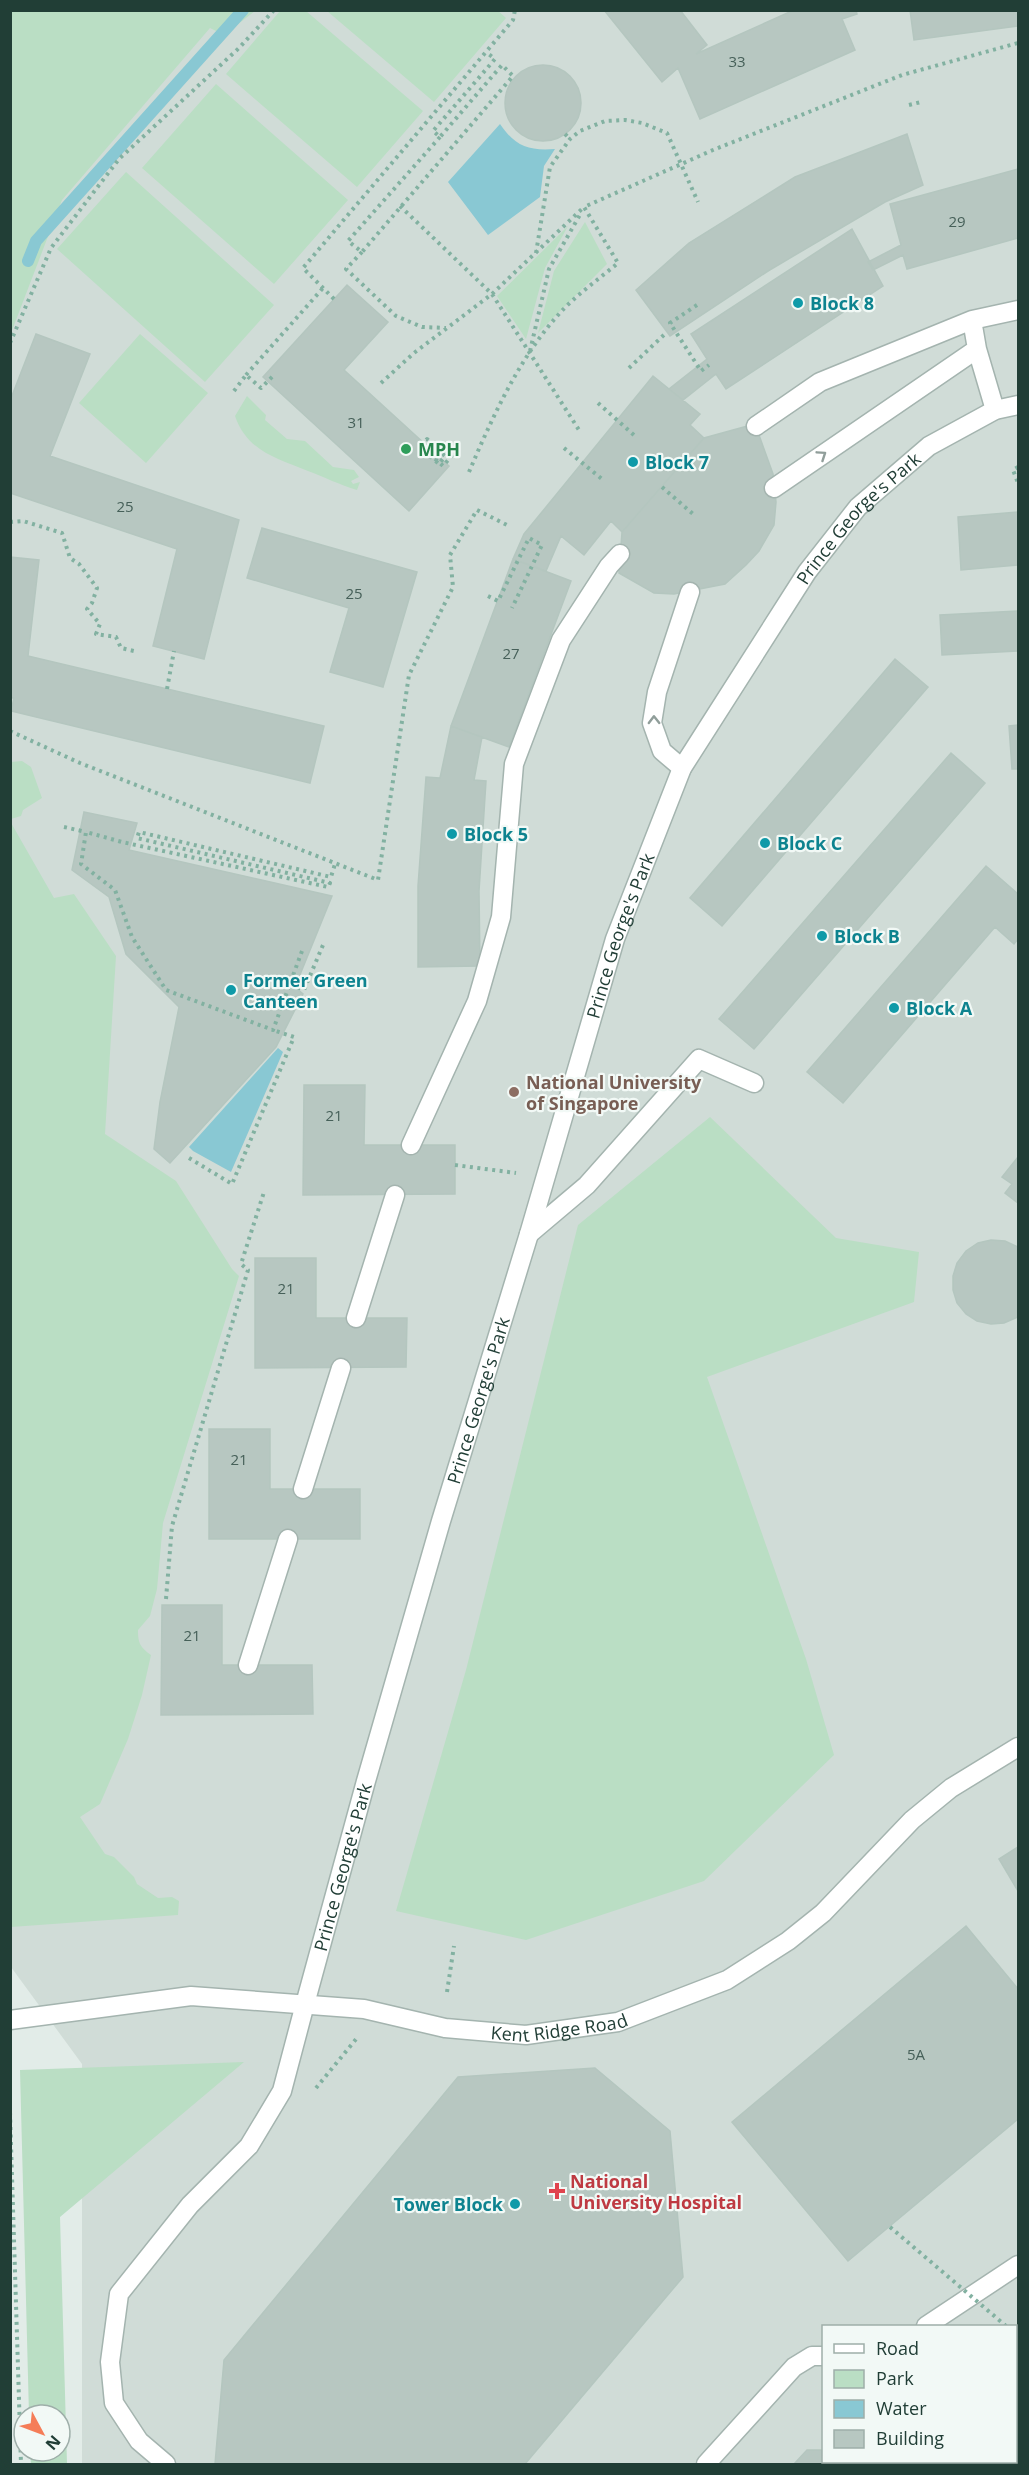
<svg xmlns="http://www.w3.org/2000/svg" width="1029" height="2475" font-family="'Open Sans',sans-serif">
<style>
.built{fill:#d0dcd7;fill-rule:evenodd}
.green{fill:#badec4}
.water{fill:#89c8d3}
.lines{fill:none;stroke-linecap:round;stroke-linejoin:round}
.stream{stroke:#89c8d3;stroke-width:12}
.building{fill:#b7c7c1;stroke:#b4c6bf;stroke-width:1.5}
.service-casing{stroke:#a4b4af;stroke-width:21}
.minor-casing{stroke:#a4b4af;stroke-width:21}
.path{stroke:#82b1a1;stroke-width:4;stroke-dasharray:3 4.5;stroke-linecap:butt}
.service{stroke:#fff;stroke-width:18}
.minor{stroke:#fff;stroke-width:18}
.path-bridge{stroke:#82b1a1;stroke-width:4;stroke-dasharray:3 4.5;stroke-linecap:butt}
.oneway{stroke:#909e9a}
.culture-dot{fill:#0f9aa8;stroke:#f2f9f6;stroke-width:2}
.leisure-dot{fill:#2e9e5b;stroke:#f2f9f6;stroke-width:2}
.education-dot{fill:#8d6e63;stroke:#f2f9f6;stroke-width:2}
.health-dot{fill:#e0444e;stroke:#f2f9f6;stroke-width:2}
.labels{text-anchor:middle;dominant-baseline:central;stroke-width:4.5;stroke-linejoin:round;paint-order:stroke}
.number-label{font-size:15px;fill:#466059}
.culture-label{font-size:18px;font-weight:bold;fill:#0d838f;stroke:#f2f9f6;text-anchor:start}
.leisure-label{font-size:18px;font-weight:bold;fill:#27864d;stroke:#f2f9f6;text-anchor:start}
.street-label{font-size:18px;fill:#213e36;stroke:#f2f9f6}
.education-label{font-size:18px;font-weight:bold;fill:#785e54;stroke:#f2f9f6;text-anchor:start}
.health-label{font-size:18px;font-weight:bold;fill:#be3a42;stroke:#f2f9f6;text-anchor:start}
</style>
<rect width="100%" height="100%" fill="#e2ece8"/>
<path class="built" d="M116 11H1018V2464H82V2064L11 1967V216ZM824 2326H1016V2462H824Z"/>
<path class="green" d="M497 10 506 18 434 102 327 11Z
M12 11H255L224 35 210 28 62 200 11 333 10 12Z
M280 11H306L423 111 357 187 226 74Z
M216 84 348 200 274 284 142 168Z
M126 172 274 305 205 382 57 249Z
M585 222 607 264 538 333 554 271Z
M568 226 545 268 526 339 497 296Z
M140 334 208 393 146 463 79 403Z
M247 396 266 415 265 420 287 439 305 441 333 467 354 470 359 477 351 481 353 484 360 482 357 490C340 485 324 477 308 471 276 458 247 451 235 416Z
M22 761 31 767 42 798 23 810 21 816 11 819V762Z
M10 821 54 898 74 894 116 956 105 1134 176 1181 232 1269 239 1276 163 1523 157 1589 150 1616 138 1630C138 1643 140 1647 151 1655L142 1695 128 1739 100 1804 80 1817 105 1854 114 1857 134 1877 137 1884 158 1898 172 1897 179 1901 178 1915 11 1927Z
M710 1117 836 1238 919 1252 914 1302 707 1377 806 1659 834 1755 704 1881 526 1940 396 1911 466 1670 578 1225Z
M244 2062 60 2217 67 2464H31L30 2451H60V2415H29L20 2070Z"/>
<path class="water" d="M500 124C515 146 528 151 555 149L544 166 540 197 488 235 448 182Z
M278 1048 283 1052 231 1172 193 1151 189 1147Z"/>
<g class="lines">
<path class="stream" d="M28 261 36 241 243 10"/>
</g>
<path class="building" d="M604 10H680L707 45 696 54 794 10H856L857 14 842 19 855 50 700 119 678 68 662 82Z
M910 10H1018V26L914 40Z
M505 103a38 38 0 1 1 76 0a38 38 0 1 1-76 0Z
M907 134 923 185 885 202 768 271 670 336 636 290 689 243 795 177Z
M1018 169V238L907 269 903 255 873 270 868 262 901 245 890 204Z
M852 229 883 286 726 389 716 374 683 400 669 389 707 359 691 334Z
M347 285 388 322 344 370 449 466 409 511 263 377Z
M36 334 90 354 50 456 239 520 204 659 153 646 177 549 10 493V401Z
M653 376 700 414 690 425 704 438 622 532 611 521 584 555 561 536 546 571 513 559 524 534Z
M755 424 773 474 776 502 774 525 759 551 746 565 725 584 674 594 654 593 619 573 622 532 704 438Z
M1018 512V565L961 570 958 517Z
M262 528 417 572 383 687 330 672 349 608 247 578Z
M10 557 39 560 28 656 324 726 310 783 11 711 14 698H10Z
M513 559 571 581 509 747 451 726Z
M1018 611V651L942 655 940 615Z
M895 659 928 687 722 926 690 898Z
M1018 725V769H1012L1009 726Z
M451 726 482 737 474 780 486 781 479 891 480 966 418 967V886L426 777 440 778Z
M951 753 985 783 754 1049 719 1019Z
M84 812 137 823 129 850 332 896 295 987 303 994 276 1047 170 1163 154 1149 160 1102 179 1007 126 954 109 897 72 870Z
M986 866 1018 894V939L1014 944 995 927 843 1103 807 1072Z
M304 1085H365L364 1145H455V1194L303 1195Z
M1018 1157V1203L1005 1193 1012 1184 1002 1177Z
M991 1240 1005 1241 1018 1247V1317L1004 1323 991 1324 977 1321 966 1314 957 1303 953 1290V1276L957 1263 966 1251 978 1243Z
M255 1258H316V1318H407L406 1367 255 1368Z
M209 1429H270V1489H360V1539H209Z
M162 1605H222V1665H312L313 1714 161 1715Z
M1018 1847V1891L999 1859Z
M966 1926 1018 1989V2119L848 2261 732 2122Z
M595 2068 670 2131 683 2277 525 2464H215L224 2360 458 2077Z
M807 2450H824V2462H890L893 2464H794Z"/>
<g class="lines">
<defs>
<path id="service" d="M972 320 977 349 995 410
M756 426 820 382 972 320 1018 310
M774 488 977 349
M682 768 662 751 652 723 657 692 690 592
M411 1145 477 1001 501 917 514 764 561 640 609 566 620 554
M529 1234 587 1185 699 1059 754 1083
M356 1318 395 1195
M303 1489 341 1368
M248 1665 288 1539
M926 2326 1018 2265
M166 2464 139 2441 114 2403 110 2362 119 2294 190 2205 249 2146 282 2091 305 2004
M706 2464 794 2367 812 2356H824"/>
<g id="minor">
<path id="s1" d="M305 2004 366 1781 441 1521 529 1234 615 939 682 768 807 572 858 507 929 446 995 410 1018 405"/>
<path id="s2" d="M10 2020 191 1996 364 2009 445 2028 526 2035 618 2022 727 1980 788 1941 823 1913 912 1820 951 1788 1018 1747"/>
</g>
</defs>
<use href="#service" class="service-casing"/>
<use href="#minor" class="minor-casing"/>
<path class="path" d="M909 105 921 102
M565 134 570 139
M440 137 348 241 362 252 513 76 502 65 440 137 433 131 495 59 486 52
M400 206 492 294 579 430
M362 252 346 269 396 316 422 327 446 328
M536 253 550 167 570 139 580 131 605 121 625 120 642 123 667 133 698 202
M334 299 303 268 513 20 515 10
M697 305 670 323 701 371 709 365
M10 343 51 248 119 159 239 48 274 10
M530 351 549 269 581 213
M629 368 666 333
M246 375 323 288
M381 383 414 353 492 294 584 207
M234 391 246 375 261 388 273 376
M598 403 634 435
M564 448 602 479
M430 456 439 464 445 456 427 439 421 446 443 466 454 453
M1018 467 1013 470 1018 483
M469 472C492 418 519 358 559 314 576 295 599 279 618 263L584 207 713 150 902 75 1018 43
M662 487 693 514
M10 522 23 521 62 533 70 558 79 564 97 588 92 603 87 609 100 624 96 634 116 637 121 648 134 651
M488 596 498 601 529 538 542 545 512 608
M167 689 174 651
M10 731 80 763 378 880 409 675 453 587 450 555 477 510 507 525
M64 827 86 832
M302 951 273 1030 166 990 132 937 115 890 81 864 86 832 122 842 328 887 330 883 137 838 139 832 331 877 335 864
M291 984 304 990 323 945
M189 1158 232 1184 294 1037 273 1030
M455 1165 516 1173
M166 1599 172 1526 248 1270 241 1264 264 1192
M447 1992 454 1946
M316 2088 357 2038
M10 2112 21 2464
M1016 2334 1018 2337"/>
<use href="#service" class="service"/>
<use href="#minor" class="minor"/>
<path class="path-bridge" d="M890 2227 1006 2326"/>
</g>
<defs><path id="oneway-chevron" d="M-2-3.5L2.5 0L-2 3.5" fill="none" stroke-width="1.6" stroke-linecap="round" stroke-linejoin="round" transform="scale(1.5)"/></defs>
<g class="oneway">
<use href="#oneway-chevron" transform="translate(822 455) rotate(-34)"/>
<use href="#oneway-chevron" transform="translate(654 720) rotate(-91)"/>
</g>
<g class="culture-dot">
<circle cx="798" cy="303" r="6"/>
<circle cx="633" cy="462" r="6"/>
<circle cx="452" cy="834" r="6"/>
<circle cx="765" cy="843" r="6"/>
<circle cx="822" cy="936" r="6"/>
<circle cx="231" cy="990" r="6"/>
<circle cx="894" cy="1008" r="6"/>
<circle cx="515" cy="2204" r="6"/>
</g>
<circle class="leisure-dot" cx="406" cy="449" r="6"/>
<circle class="education-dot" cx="514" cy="1092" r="6"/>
<path class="health-dot" d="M554 2182h6v6h6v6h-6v6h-6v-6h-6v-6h6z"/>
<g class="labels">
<g class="number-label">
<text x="737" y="61">33</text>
<text x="957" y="221">29</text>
<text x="356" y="422">31</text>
<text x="125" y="506">25</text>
<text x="354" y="593">25</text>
<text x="511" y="653">27</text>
<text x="334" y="1115">21</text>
<text x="286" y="1288">21</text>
<text x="239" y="1459">21</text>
<text x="192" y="1635">21</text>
<text x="916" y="2054">5A</text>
</g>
<g class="culture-label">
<text x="810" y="303">Block 8</text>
<text x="645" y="462">Block 7</text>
<text x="464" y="834">Block 5</text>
<text x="777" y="843">Block C</text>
<text x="834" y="936">Block B</text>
<text x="243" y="980">Former Green<tspan x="243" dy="21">Canteen</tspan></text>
<text x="906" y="1008">Block A</text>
<text x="503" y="2204" text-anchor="end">Tower Block</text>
</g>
<g class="leisure-label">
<text x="418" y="449">MPH</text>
</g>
<g class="street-label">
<text stroke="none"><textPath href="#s1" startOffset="1600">Prince George's Park</textPath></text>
<text stroke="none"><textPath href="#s1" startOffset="1114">Prince George's Park</textPath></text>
<text stroke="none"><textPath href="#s1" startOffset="628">Prince George's Park</textPath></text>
<text stroke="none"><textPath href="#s1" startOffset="142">Prince George's Park</textPath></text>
<text stroke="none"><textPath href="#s2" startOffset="554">Kent Ridge Road</textPath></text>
</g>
<g class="education-label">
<text x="526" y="1082">National University<tspan x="526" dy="21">of Singapore</tspan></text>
</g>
<g class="health-label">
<text x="570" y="2181">National<tspan x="570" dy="21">University Hospital</tspan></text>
</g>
</g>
<rect width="1029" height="2475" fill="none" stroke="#213e36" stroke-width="24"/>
<rect x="822" y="2325" width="195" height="138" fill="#f2f9f6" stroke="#9eaea9" stroke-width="1.5"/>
<rect x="834" y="2344" width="30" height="9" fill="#ffffff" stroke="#9eaea9" stroke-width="1.5"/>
<text x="876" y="2355" font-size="18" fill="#213e36">Road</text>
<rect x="834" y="2370" width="30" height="18" fill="#badec4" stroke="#9eaea9" stroke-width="1.5"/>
<text x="876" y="2385" font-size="18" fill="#213e36">Park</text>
<rect x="834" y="2400" width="30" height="18" fill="#89c8d3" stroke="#9eaea9" stroke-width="1.5"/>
<text x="876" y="2415" font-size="18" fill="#213e36">Water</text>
<rect x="834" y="2430" width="30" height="18" fill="#b7c7c1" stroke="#9eaea9" stroke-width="1.5"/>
<text x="876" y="2445" font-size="18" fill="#213e36">Building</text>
<g transform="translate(42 2433) rotate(131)"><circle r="28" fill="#f2f9f6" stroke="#9eaea9" stroke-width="1.5"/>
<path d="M0-4.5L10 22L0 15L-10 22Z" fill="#f57d58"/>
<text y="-9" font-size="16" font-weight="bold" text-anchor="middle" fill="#213e36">N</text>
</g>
</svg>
